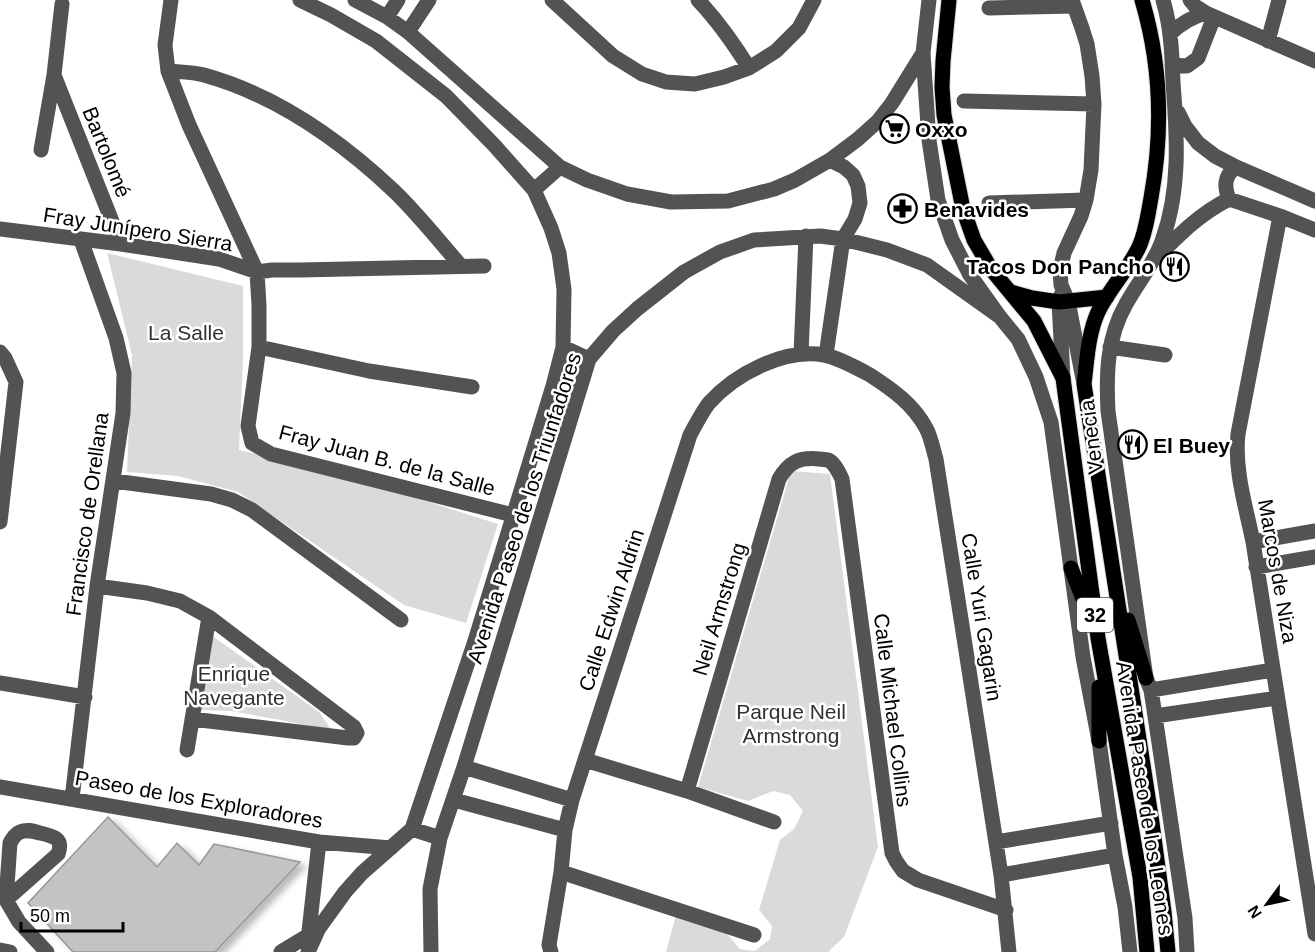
<svg xmlns="http://www.w3.org/2000/svg" width="1315" height="952" font-family="Arial,sans-serif">
<style>
.green{fill:#dadada}
.building{fill:#c3c3c3;stroke:#979797;stroke-width:1.5;filter:url(#shadow)}
.lines{fill:none;stroke-linecap:round;stroke-linejoin:round}
.major-casing{stroke:#dbdbdb;stroke-width:17}
.minor{stroke:#535353;stroke-width:15}
.major{stroke:#000;stroke-width:15}
.labels{text-anchor:middle;dominant-baseline:central;stroke-width:5;stroke-linejoin:round;paint-order:stroke}
.shield{fill:#fff;stroke:#4c4c4c;stroke-width:1.5}
.shield-label{font-size:20px;font-weight:bold;fill:#000}
.poi-label{font-size:21px;font-weight:bold;fill:#000;stroke:#fff;text-anchor:start}
.street-label{font-size:21px;fill:#000;stroke:#fff}
.park-label{font-size:21px;fill:#313131;stroke:#fff}
</style>
<defs>
<filter id="shadow"><feDropShadow dx="6" dy="4" stdDeviation="3" flood-color="#0004"/></filter>
</defs>
<rect width="100%" height="100%" fill="#fff"/>
<path class="green" d="M107 253 243 286V359L239 450C326 469 413 497 498 524L466 623 404 605 238 492 178 476 127 472 132 355Z
M791 471 830 474 878 847 844 937 831 949 829 952H666L676 915 727 934 740 949 755 951 770 939 772 926 759 910 780 840 794 829 803 811 790 795 773 791 748 801 698 787Z
M211 635 319 712 333 732 286 721 231 711 200 710Z"/>
<path class="building" d="M108 817 157 867 177 843 199 865 214 844 300 862 215 952H73L28 903Z"/>
<g class="lines">
<defs>
<path id="major" d="M949 0 943 61 942 87 944 115 963 209 974 240 991 269 1034 321 1063 378 1098 638 1140 877 1147 952
M1142 0C1161 64 1163 132 1151 198 1148 214 1146 232 1139 247 1128 270 1109 289 1098 312 1088 334 1087 360 1084 384L1152 823 1164 912 1168 952
M1011 292 1032 298 1059 302 1107 297
M1071 568 1088 612
M1128 620 1146 678
M1099 741V687"/>
</defs>
<use href="#major" class="major-casing"/>
<path class="minor" d="M171 0 165 45 168 71 189 125 257 272 259 305V347L248 426 252 443 271 454 513 515
M300 0 331 15 376 41 446 96 494 145 534 190 551 228 559 253 564 289 563 347 553 386 475 641 412 829 362 873 345 892 319 928 308 952
M355 0 387 17 408 32 560 167 587 180 627 194 671 202 728 201 774 189 795 180 830 160 858 139 878 121 892 103 923 53
M552 0 613 56 642 74 666 82 695 84 724 77 749 68 776 51 799 28 814 0
M698 0C718 21 734 44 749 68
M929 0 923 53 929 140 938 200 952 240 970 275 1000 317 1018 339 1036 377 1051 422 1083 657 1099 741 1115 855 1125 907 1130 952
M1072 0 1082 28 1087 44 1092 76 1094 104 1091 170 1086 200 1081 216 1064 253 1060 270 1061 285 1068 301 1083 379
M1163 0C1171 27 1172 54 1173 82 1177 135 1181 189 1162 241 1154 264 1138 282 1126 304 1107 337 1106 374 1108 411L1146 678 1151 690 1155 716 1185 918 1187 952
M1190 0 1195 6 1206 13 1315 61
M989 8 1074 6
M387 17 398 0
M408 32 429 0
M1170 34C1181 23 1191 17 1206 13
M1268 41 1279 0
M1172 65 1187 66 1198 58 1214 17
M168 71C180 72 193 72 204 75 276 95 340 140 394 191 418 214 439 241 461 266
M54 75 121 244
M964 101 1094 104
M1178 112 1185 126 1198 143 1215 156 1236 167 1315 201
M41 150 54 75 62 4
M534 190 560 167
M1229 199C1224 186 1224 176 1236 167
M989 203 1086 200
M1280 216 1238 434C1234 470 1246 507 1253 542L1315 934
M0 229 121 244 219 259 257 272 272 270H300L484 266
M1159 255C1182 232 1200 214 1229 199L1280 216 1315 230
M1061 295 1059 302 1063 378
M259 347 369 371 472 387
M563 347 589 359
M1110 347 1165 355
M0 352 5 358 16 382 0 522
M801 354 806 236
M826 355 843 239 855 219 860 203 858 186 853 175 844 167 830 160
M114 481 211 494 232 500 252 510 401 620
M1253 542 1315 531
M1256 567 1315 557
M97 586 147 593 180 601 209 617 354 727 357 733 354 738H348L192 719
M0 683 85 697
M1151 690 1273 670
M1155 716 1277 698
M187 750 209 617
M585 760 687 791 774 822
M464 767 572 800
M0 787 319 842 391 848
M687 791 779 479C789 462 799 457 819 459 819 459 828 460 828 460 835 463 839 473 842 479L892 853 896 861 903 871 918 880 1006 910
M72 799 97 586 123 413 124 373 116 338 81 240
M454 800 565 830
M412 829 440 838
M996 842 1111 823
M561 872 754 935
M1001 875 1115 855
M6 900 58 854C64 838 53 836 40 833 33 831 27 829 20 832 15 834 13 838 10 843L6 900 19 922 47 952
M308 940 319 842
M0 950 10 952
M281 952 309 935
M431 952 430 889 440 838 464 767 589 359 613 331 637 309 684 272 720 252 754 240 820 236 843 239 887 250 927 265 1000 317
M551 952 549 945 561 872 565 830 572 800 690 435C696 424 702 412 709 403 735 374 784 348 824 355 836 357 859 369 870 375 893 390 913 404 926 428 931 437 933 449 936 459L1001 875 1009 952"/>
<use href="#major" class="major"/>
</g>
<defs>
<symbol id="supermarket-ring" viewBox="-11 -11 22 22"><circle r="9.5" fill="#fff" stroke="#000" stroke-width="1.5"/><path d="M-6-5.5h2.5l.6 2H6L4.5 2H-2.5L-4.4-4H-6ZM-1.5 3.2a1.3 1.3 0 1 0 .1 0ZM3 3.2a1.3 1.3 0 1 0 .1 0Z" fill="#000"/></symbol>
<symbol id="pharmacy-ring" viewBox="-11 -11 22 22"><circle r="9.5" fill="#fff" stroke="#000" stroke-width="1.5"/><path d="M-2-6h4v4h4v4h-4v4h-4v-4h-4v-4h4Z" fill="#000"/></symbol>
<symbol id="restaurant-ring" viewBox="-11 -11 22 22"><circle r="9.5" fill="#fff" stroke="#000" stroke-width="1.5"/><path d="M-5-6h1v4h1v-4h1v4h1v-4h1v5L-1.5 .5V6h-2V.5L-5-1ZM5-6V6H3V1.5H1.5Q1.5-4 5-6Z" fill="#000"/></symbol>
</defs>
<g fill-rule="evenodd">
<use href="#supermarket-ring" x="878" y="112" width="33" height="33"/>
<use href="#pharmacy-ring" x="886" y="192" width="33" height="33"/>
<use href="#restaurant-ring" x="1158" y="250" width="33" height="33"/>
<use href="#restaurant-ring" x="1116" y="428" width="33" height="33"/>
</g>
<g class="labels">
<rect class="shield" x="1077" y="598" width="36" height="34" rx="4.5"/>
<g class="shield-label">
<text x="1095" y="615">32</text>
</g>
<g class="poi-label">
<text x="915" y="129">Oxxo</text>
<text x="924" y="209">Benavides</text>
<text x="1154" y="266" text-anchor="end">Tacos Don Pancho</text>
<text x="1153" y="445">El Buey</text>
</g>
<g class="street-label">
<text transform="translate(107 152) rotate(68)">Bartolomé</text>
<text transform="translate(138 229) rotate(9)">Fray Junípero Sierra</text>
<text transform="translate(1091 437) rotate(-97)">Venecia</text>
<text transform="translate(387 460) rotate(15)">Fray Juan B. de la Salle</text>
<text transform="translate(524 508) rotate(-72)">Avenida Paseo de los Triunfadores</text>
<text transform="translate(87 514) rotate(-82)">Francisco de Orellana</text>
<text transform="translate(1278 571) rotate(80)">Marcos de Niza</text>
<text transform="translate(719 609) rotate(-73)">Neil Armstrong</text>
<text transform="translate(611 610) rotate(-72)">Calle Edwin Aldrin</text>
<text transform="translate(982 617) rotate(81)">Calle Yuri Gagarin</text>
<text transform="translate(893 710) rotate(83)">Calle Michael Collins</text>
<text transform="translate(1145 798) rotate(81)">Avenida Paseo de los Leones</text>
<text transform="translate(199 799) rotate(10)">Paseo de los Exploradores</text>
</g>
<g class="park-label">
<text x="186" y="332">La Salle</text>
<text x="234" y="673">Enrique<tspan x="234" dy="24">Navegante</tspan></text>
<text x="791" y="711">Parque Neil<tspan x="791" dy="24">Armstrong</tspan></text>
</g>
</g>
<g transform="translate(1267 904) rotate(237)" stroke="#ffffff" stroke-width="4.5" paint-order="stroke">
<path d="M0-4.5L10 22L0 15L-10 22Z" fill="#000000"/>
<text y="-9" font-size="16" font-weight="bold" text-anchor="middle" fill="#000000">N</text>
</g>
<path d="M21 922v9h102v-9" fill="none" stroke="#000000" stroke-width="3"/>
<text x="30" y="922" font-size="18" fill="#000000" stroke="#ffffff" stroke-width="4.5" paint-order="stroke">50 m</text>
</svg>
